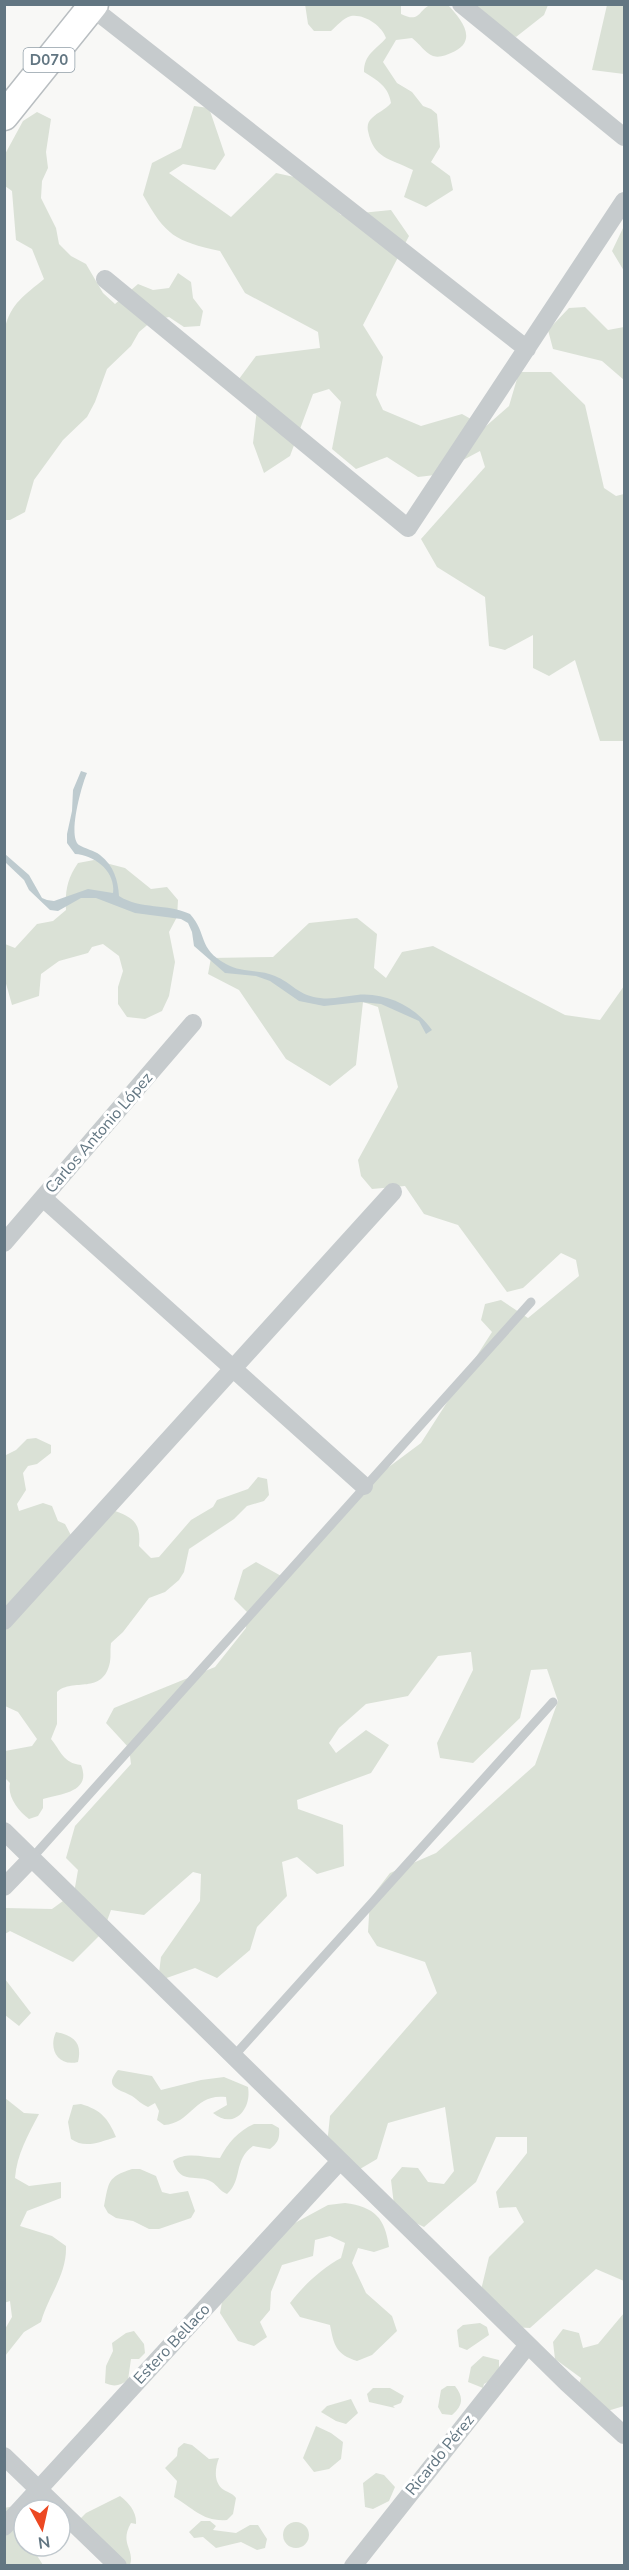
<svg xmlns="http://www.w3.org/2000/svg" width="629" height="2570" font-family="'Nunito Sans',sans-serif">
<style>
.green{fill:#dae1d6}
.water{fill:#becbcf}
.lines{fill:none;stroke-linecap:round;stroke-linejoin:round}
.primary-casing{stroke:#b9bec1;stroke-width:31}
.lane{stroke:#c6cbcd;stroke-width:9}
.street{stroke:#c6cbcd;stroke-width:18}
.primary{stroke:#fff;stroke-width:28}
.labels{text-anchor:middle;dominant-baseline:central;stroke-width:6;stroke-linejoin:round;paint-order:stroke}
.shield{fill:#fff;stroke:#919fa8;stroke-width:1.5}
.shield-label{font-size:15px;font-weight:bold;fill:#627682}
.street-label{font-size:16px;fill:#627682;stroke:#fff}
</style>
<rect width="100%" height="100%" fill="#f8f8f6"/>
<path class="green" d="M305 4 401 5V14C421 24 418 9 432 4 436 3 444 5 448 5 461 19 480 41 451 53 446 55 440 58 433 56 426 54 419 43 412 38L396 40 383 62 397 83 412 92 423 106 431 109 437 114 440 147 431 162 450 176 453 190 426 207 404 197 413 170C389 158 374 159 368 131 367 126 368 121 372 118 378 112 385 110 391 103 389 87 377 80 364 72 364 54 376 50 386 38 382 26 365 14 351 16 343 18 337 26 331 31H314L308 24Z
M469 5H548L544 15 516 37 485 23Z
M607 5H624V74L592 70Z
M194 106 209 108 225 155 215 170 183 164 169 173 231 217 276 173 308 180 341 215 391 210 409 236 363 325 383 357 376 395 383 410 421 426 462 414 485 427 509 406 519 372H551L585 405 604 488 616 496 624 494V741H600L575 660 549 676 533 668V635L505 650 489 646 485 597 437 567 421 539 485 467 480 451 435 475 418 477 387 457 356 469 332 449 341 402 329 389 313 394 290 456 264 473 253 443 257 409 236 383 256 356 320 348 318 332 245 293 220 251C175 241 166 236 143 195L152 163 181 148Z
M37 112 51 119 46 152 48 168 42 181 41 198 56 228 59 244 71 256 86 264 103 293 115 304 138 284 153 290 169 288 178 273 191 282 193 298 203 311 200 326 184 327 169 317 152 321 139 332 131 346 107 369 95 402 87 417 63 440 34 480 25 512 10 520H4L5 328C11 303 25 295 44 279L32 249 16 240 12 191 5 186 4 156 23 121Z
M624 226V271L612 251Z
M585 307 608 330 624 327V380L602 361 553 349 548 330 569 308Z
M94 860 125 868 151 889 167 887 178 900 177 917 169 932 175 962 169 996 162 1011 145 1019 127 1017 118 1004V987L123 971 119 956 103 944 92 947 88 953 59 961 41 974 39 996 12 1005 5 980V944L15 948 37 924 53 921 66 910C65 891 67 879 78 863Z
M357 918 377 934 374 968 386 978 402 952 433 946 565 1015 600 1020 624 986V2281L596 2269 530 2328 512 2327 481 2290 489 2257 524 2222 516 2207 499 2208 496 2192 527 2153V2137H496L476 2182 424 2227 395 2213 391 2180 402 2167 418 2168 428 2182 444 2184 454 2171 445 2107 388 2123 377 2159 360 2169 326 2154 330 2116 437 1993 425 1962 377 1946 368 1932 370 1899 390 1873 436 1853 535 1765 558 1701 547 1669 531 1670 520 1718 473 1763 440 1758 437 1743 473 1670 471 1652 438 1656 408 1696 366 1704 339 1728 329 1743 336 1753 366 1730 389 1745 371 1773 297 1800 298 1809 343 1825 344 1866 317 1874 297 1857 282 1862 287 1896 257 1927 250 1950 217 1978 195 1968 158 1981 161 1957 200 1901 201 1874 193 1872 144 1915 111 1910 103 1932 73 1962 10 1931 5 1934V1908L52 1909 74 1893 78 1870 66 1858 75 1826 131 1764 129 1748 106 1723 114 1708 215 1667 246 1628 247 1612 234 1599 243 1570 256 1562 283 1577 366 1484 421 1443 492 1332 481 1320 485 1304 501 1300 528 1318 579 1276 576 1260 561 1253 523 1288 507 1292 458 1225 424 1214 405 1186 372 1189 361 1176 358 1160 398 1087 378 1007 363 1002 356 1065 330 1086 286 1059 239 990 208 974 211 958 273 957 309 923Z
M36 1438 51 1445V1453L37 1464 28 1466 23 1473 26 1490 17 1504 19 1511 43 1503 52 1506 58 1521 65 1524 73 1539 115 1511C135 1518 141 1525 139 1546L151 1558 159 1557 191 1520 213 1507 217 1500 248 1489 258 1477 267 1479 269 1495 264 1501 247 1506 234 1519 189 1549 184 1572 179 1580 165 1592 149 1598 123 1632 111 1643C110 1650 111 1656 110 1662 103 1696 73 1677 57 1692V1724L51 1739C61 1751 63 1763 81 1765 92 1792 61 1794 43 1799V1808L38 1816 29 1819C18 1811 7 1796 10 1783L5 1778V1751L32 1746 37 1739 18 1712 5 1706 4 1456 16 1450 27 1439Z
M5 1979 31 2013 19 2026 5 2015Z
M56 2032C76 2036 82 2044 78 2062 58 2067 48 2049 56 2032Z
M118 2070 152 2076 161 2090 201 2080 224 2077 248 2087C252 2110 233 2130 213 2113L227 2105 226 2097C194 2093 192 2123 164 2125L157 2120 159 2111 155 2103 148 2107C141 2104 138 2100 132 2096 119 2089 103 2088 118 2070Z
M5 2098 24 2113 39 2114C28 2135 17 2154 15 2178L29 2186 61 2182V2198L27 2211 20 2226 52 2236 66 2246C67 2275 49 2294 41 2322L24 2332 5 2356V2329L12 2317 10 2301 4 2303Z
M81 2104C101 2110 108 2118 116 2137 100 2142 85 2149 71 2139L68 2122 73 2105Z
M254 2124H272L279 2128C280 2138 278 2143 270 2149L253 2146C233 2160 243 2180 227 2194 220 2191 218 2186 212 2182 197 2173 180 2186 173 2161 187 2151 203 2158 220 2158 228 2143 238 2131 254 2124Z
M132 2169H140L156 2176 162 2192 170 2194 188 2191 195 2211 191 2218 159 2229H149L133 2221 116 2218 108 2213 104 2206C109 2182 107 2177 132 2169Z
M345 2203C375 2207 385 2218 389 2247L374 2252 358 2248 352 2263 366 2293 392 2316 397 2331 372 2355 357 2361C336 2354 334 2346 330 2325L300 2317 290 2303C303 2286 322 2268 341 2258L345 2243 330 2236 315 2240 313 2256 282 2265 271 2292 270 2310 260 2322 267 2337 254 2346 238 2341 220 2313 223 2296 280 2231 328 2205Z
M624 2313V2406L604 2412 576 2394 581 2378 555 2359 553 2342 563 2329 579 2333 583 2348 598 2344Z
M480 2323 487 2327 489 2335 467 2350 459 2347 457 2330 463 2325Z
M134 2331 144 2344 145 2353 139 2359H131L128 2380C120 2386 114 2387 105 2383L106 2366 113 2351 112 2343 126 2333Z
M483 2356 499 2360V2376L484 2384 483 2388 468 2382 471 2367Z
M447 2386H455C464 2397 463 2406 452 2415L442 2414 438 2407 441 2390Z
M373 2388H390L404 2396 401 2403 393 2406 395 2408 369 2402 367 2394Z
M351 2399 358 2413 346 2424 336 2421 321 2412 327 2406Z
M316 2426 331 2433 343 2442 341 2459 329 2469 314 2472 303 2458Z
M184 2443 192 2445 209 2459 219 2458C215 2468 213 2483 224 2490 229 2493 232 2493 236 2498L233 2514 227 2520C203 2522 193 2508 174 2497L177 2481 165 2468 177 2456 178 2448Z
M376 2473 384 2475 395 2487 389 2501 373 2509 365 2507 363 2483Z
M120 2496C129 2503 137 2512 136 2524L131 2523C119 2544 135 2549 130 2565H112L80 2519 86 2513Z
M25 2504 24 2546H43L36 2554 43 2565H5L4 2508Z
M201 2521H210L216 2526 213 2530 236 2533 250 2525H258L267 2539 265 2548 257 2550 241 2542 216 2548 203 2537 194 2538 189 2532Z
M283 2535a13 13 0 1 1 26 0a13 13 0 1 1-26 0Z"/>
<path class="water" d="M81 771 87 773C82 784 67 837 79 845 85 849 94 850 100 855 114 866 118 880 119 896 141 910 167 903 190 914 208 934 197 948 226 964 241 973 260 969 275 976 292 983 299 996 320 998 333 1000 344 996 357 995 386 992 416 1007 432 1030L426 1034 419 1021 381 1004 361 1002 324 1006 299 1001 270 981 256 976 225 973 194 946 192 932 188 923 181 919 135 913 96 898H81L58 911 50 910 29 890 24 880 5 862V854L29 875 42 898 47 900 54 901 88 889 113 893C116 872 95 855 75 854L67 843V834L72 811 73 790Z"/>
<g class="lines">
<defs>
<path id="primary" d="M4 116 94 4"/>
</defs>
<use href="#primary" class="primary-casing"/>
<path class="lane" d="M32 1858 531 1302
M234 2056 553 1702"/>
<path class="street" d="M461 4 624 137
M91 7 527 349
M105 279 408 528 624 201
M43 1198 364 1486
M4 1243 193 1023
M4 1621 393 1192
M4 1831 567 2383 624 2435
M4 1887 32 1858
M4 2456 118 2566
M4 2527 340 2161
M353 2566 528 2345"/>
<use href="#primary" class="primary"/>
</g>
<g class="labels">
<rect class="shield" x="23.5" y="48" width="51" height="24" rx="4.5"/>
<g class="shield-label">
<text x="49" y="60">D070</text>
</g>
<g class="street-label">
<text transform="translate(99 1133) rotate(-49)">Carlos Antonio López</text>
<text transform="translate(172 2344) rotate(-47)">Estero Bellaco</text>
<text transform="translate(440 2455) rotate(-51)">Ricardo Pérez</text>
</g>
</g>
<rect width="629" height="2570" fill="none" stroke="#627682" stroke-width="12"/>
<g transform="translate(42 2528) rotate(172)"><circle r="28" fill="#ffffff" stroke="#c0c8cd" stroke-width="1.5"/>
<path d="M0-4.5L10 22L0 15L-10 22Z" fill="#ec4822"/>
<text y="-9" font-size="16" font-weight="bold" text-anchor="middle" fill="#627682">N</text>
</g>
</svg>
